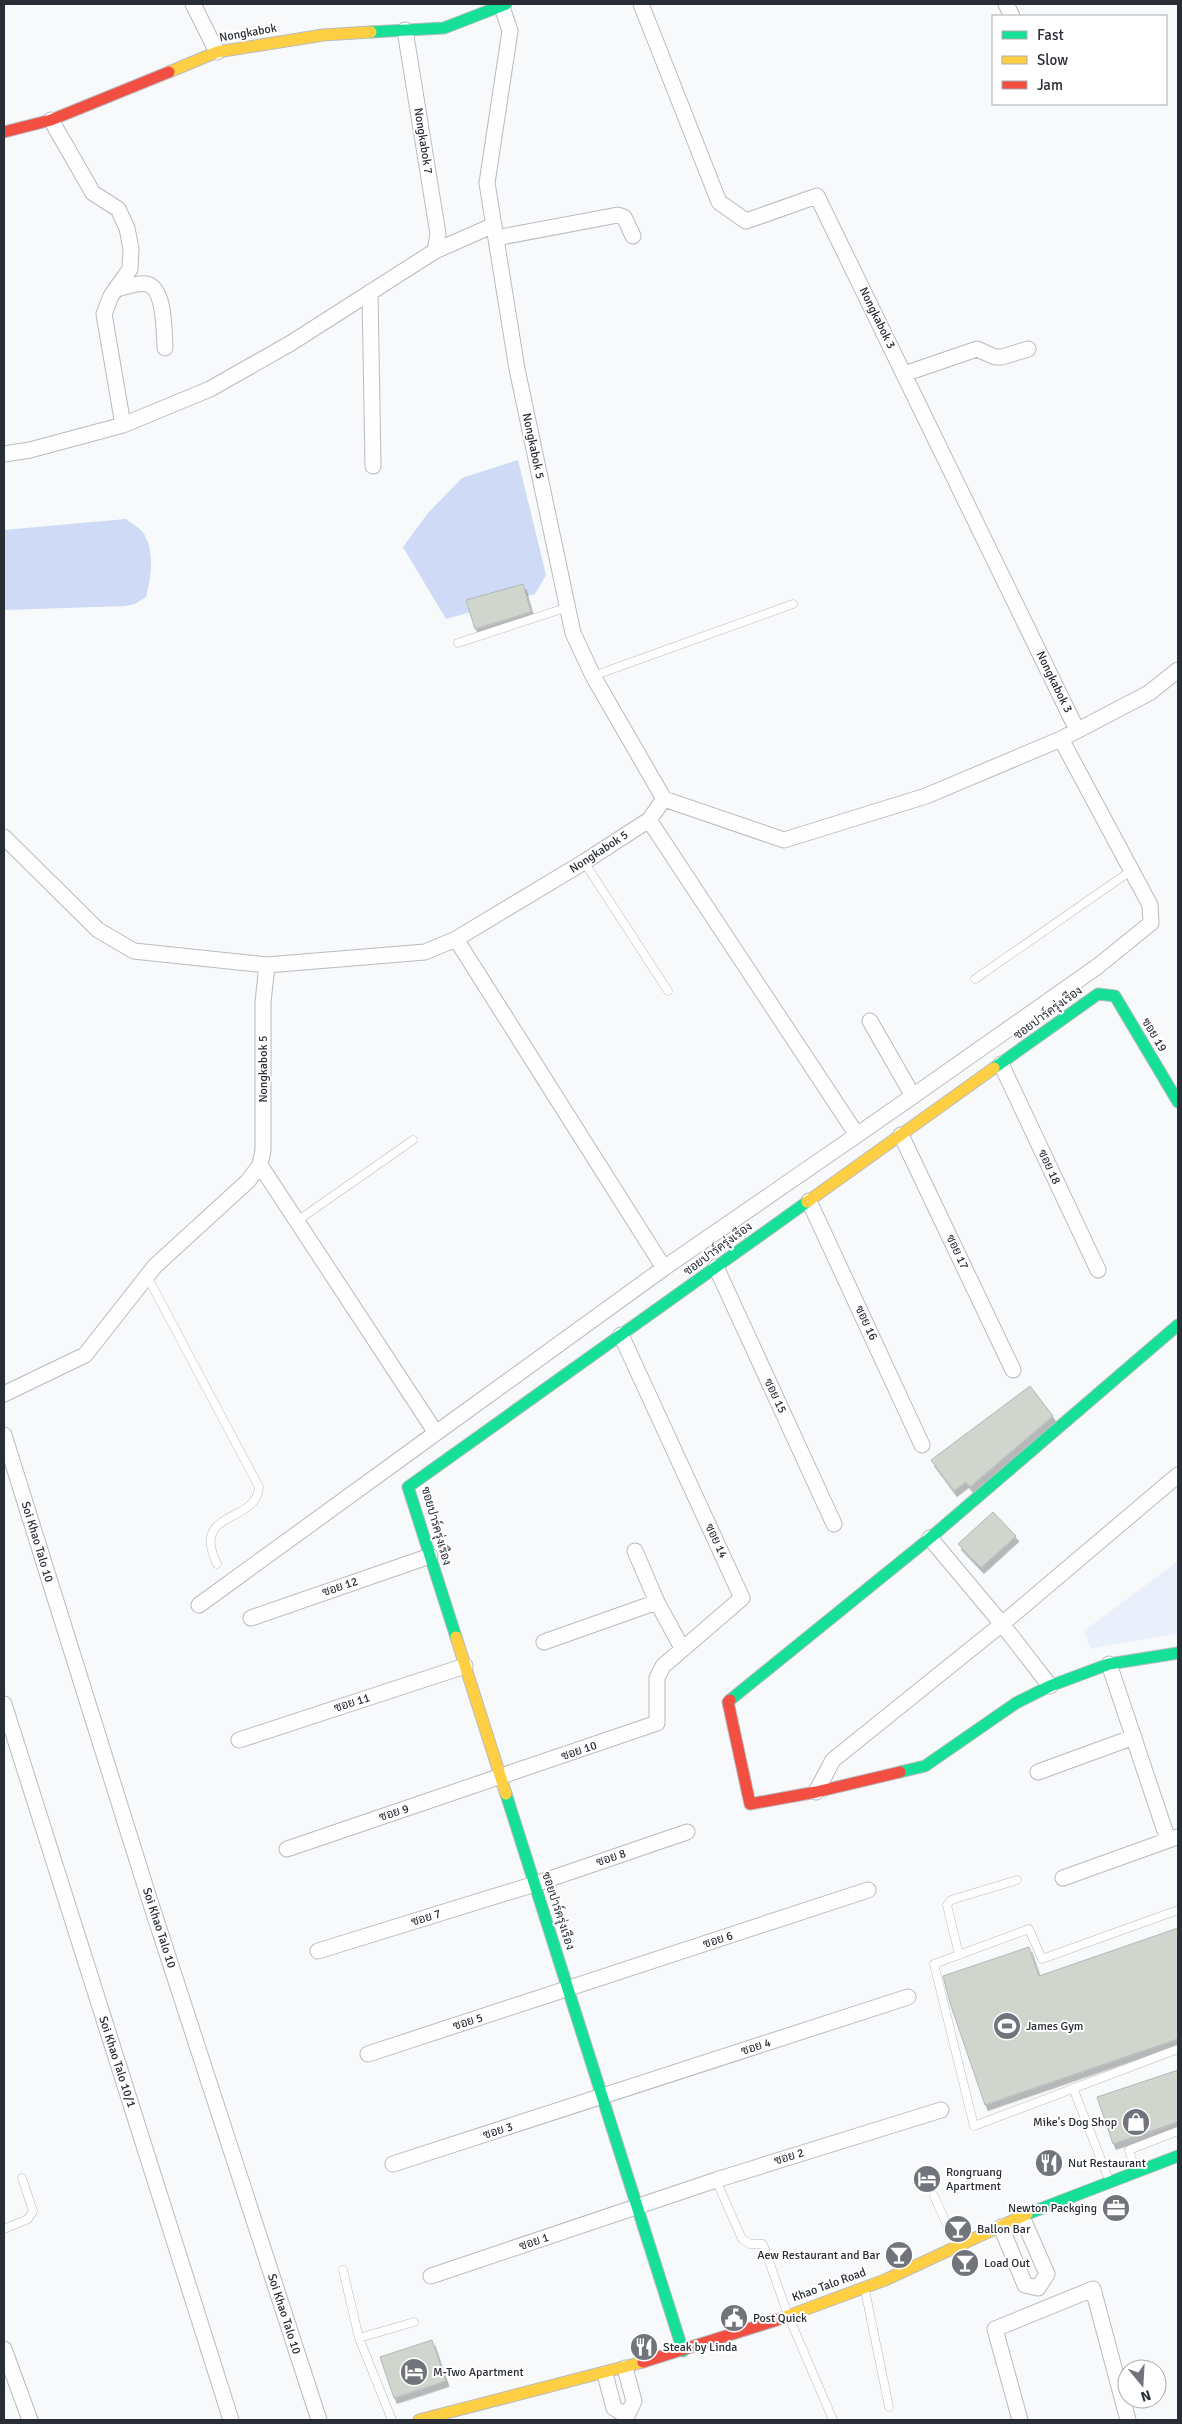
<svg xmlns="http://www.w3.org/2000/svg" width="1182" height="2424" font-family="Signika,Sarabun,sans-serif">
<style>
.green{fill:#e9f0fc}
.water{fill:#cedaf6}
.building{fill:#d0d5ce;stroke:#b4b8b5;filter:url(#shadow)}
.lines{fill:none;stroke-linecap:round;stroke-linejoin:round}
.lane-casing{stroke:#b8bbc0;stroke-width:9}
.street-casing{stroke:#b8bbc0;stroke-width:17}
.fast-casing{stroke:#b8bbc0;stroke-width:13}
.slow-casing{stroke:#b8bbc0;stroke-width:13}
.jam-casing{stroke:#b8bbc0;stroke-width:13}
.lane{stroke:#fefefe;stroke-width:8}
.street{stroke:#fefefe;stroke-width:15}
.fast{stroke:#16e098;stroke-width:11}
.slow{stroke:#ffcf43;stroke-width:11}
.jam{stroke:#f24e42;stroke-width:11}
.labels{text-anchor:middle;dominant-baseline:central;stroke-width:4;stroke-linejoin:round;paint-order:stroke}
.street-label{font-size:12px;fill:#292d35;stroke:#fff}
.poi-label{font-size:12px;fill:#292d35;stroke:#fff;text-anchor:start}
</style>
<defs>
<filter id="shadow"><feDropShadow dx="3" dy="5.5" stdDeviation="0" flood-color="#0004"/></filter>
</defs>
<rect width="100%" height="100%" fill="#f7f9fb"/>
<path class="green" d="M1178 1561V1633L1091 1649 1084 1631Z"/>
<path class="water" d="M518 460 546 575 535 594 446 619 403 547 428 513 462 478Z
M126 519C131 523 141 529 144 534 155 552 151 578 146 597L135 604 125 606 4 610V530Z"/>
<path class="building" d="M523 584 531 612 475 629 466 600Z
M1030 1386 1053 1416 970 1487 966 1482 954 1491 931 1460Z
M993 1512 1016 1536 981 1568 958 1544Z
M1178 1928V2039L985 2105 950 2003 943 1976 1029 1947 1039 1976Z
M1178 2070V2122L1113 2144 1097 2097Z
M432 2340 446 2381 394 2398 380 2357Z"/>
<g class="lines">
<defs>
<path id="lane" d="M458 643 568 607
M593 676 793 604
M584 862 668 991
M975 979 1132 870
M297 1221 413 1140
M148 1278 259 1487C257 1524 190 1509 217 1564
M1178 1910 1042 1959 1029 1929 934 1964 974 2126 1178 2049
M959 1955 947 1905 951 1900 1017 1880
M1073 2088 1109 2180
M1135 2169 1129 2150 1178 2131
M716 2180 742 2239 750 2244H763L788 2315 833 2420
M934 2196 956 2245
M4 2229 28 2219 33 2211 22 2178
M343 2270 359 2338 392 2420
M865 2290 889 2407
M359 2338 414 2322"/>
<path id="street" d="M193 4 217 52
M641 4 719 202 746 221 817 196 1077 730
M1006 4 1012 16
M502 7 510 31 487 183 517 369 573 633 593 676 664 799
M405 30 438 234 435 251
M51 120 93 193 118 209 127 228 131 249 130 269 111 296 104 314 123 425
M496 238 618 215 624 217 633 236
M116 289C125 287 139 282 147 284 165 288 164 332 165 348
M370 292 373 466
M904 374 977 349 995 357H1002L1028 349
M4 454 30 450 123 425 210 389 291 343 435 251 494 225
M664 799 784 840 926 796 1061 739 1149 693 1178 670
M649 820 857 1135 913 1096
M4 837 98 930 134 951 267 965
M456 939 664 1268
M870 1021 913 1096 1098 966 1151 923 1150 905 1061 739
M1001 1064 1098 1270
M901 1135 1013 1370
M809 1201 922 1445
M716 1267 834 1524
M4 1394 85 1355 155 1266 248 1181 260 1165 263 1150V1002L267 965 425 952 456 939 584 862 649 820 664 799
M436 1433 664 1268 857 1135
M4 1435 148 1895 319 2420
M930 1538 1002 1624 1050 1686
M635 1551 657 1602 682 1648
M199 1605 436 1433 260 1165
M251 1618 430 1556
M544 1642 657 1602
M1109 1664 1168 1840
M4 1704 231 2420
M239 1740 465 1666
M1038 1772 1134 1737
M816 1792 833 1760 1002 1624 1178 1475
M287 1849 657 1723V1678L663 1666 742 1598 621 1335
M1063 1878 1177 1837
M318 1951 535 1884 687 1832
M368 2054 868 1890
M393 2164 908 1997
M1022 2217 1047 2274 1038 2288
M1001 2227 1025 2285 1038 2288
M431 2276 716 2180 941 2110
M4 2349 30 2420
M605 2374 614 2408 627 2416 634 2401 625 2368
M1020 2420 995 2329 1093 2289 1128 2420"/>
<path id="fast" d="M371 32 444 28 506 4
M994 1068 1098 994 1115 996 1178 1102
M456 1637 408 1487 807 1202
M730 1700 930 1538 1178 1325
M900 1772 925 1766 1016 1703 1050 1686 1109 1664 1178 1653
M506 1794 683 2351
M1027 2214 1178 2156"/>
<path id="slow" d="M169 72 217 52 323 35 371 32
M807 1202 994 1068
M456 1637 506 1794
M777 2320 885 2280 1027 2214
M419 2420 643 2362"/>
<path id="jam" d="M4 132 51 120 169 72
M730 1700 728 1702 750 1804 816 1792 900 1772
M643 2362 777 2320"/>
</defs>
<use href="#lane" class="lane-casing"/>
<use href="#street" class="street-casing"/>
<use href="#fast" class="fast-casing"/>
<use href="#slow" class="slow-casing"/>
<use href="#jam" class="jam-casing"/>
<use href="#lane" class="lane"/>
<use href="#street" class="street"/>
<use href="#fast" class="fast"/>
<use href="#slow" class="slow"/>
<use href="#jam" class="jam"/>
</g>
<defs>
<symbol id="stadium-disc" viewBox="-11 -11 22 22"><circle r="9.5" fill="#71747a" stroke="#fff"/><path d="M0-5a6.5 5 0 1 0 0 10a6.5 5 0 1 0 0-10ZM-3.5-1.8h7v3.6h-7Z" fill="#fff"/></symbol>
<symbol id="shop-disc" viewBox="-11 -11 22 22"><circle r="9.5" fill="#71747a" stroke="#fff"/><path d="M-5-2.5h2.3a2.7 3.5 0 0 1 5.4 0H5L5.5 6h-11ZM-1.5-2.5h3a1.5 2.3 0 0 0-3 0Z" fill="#fff"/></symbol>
<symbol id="restaurant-disc" viewBox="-11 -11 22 22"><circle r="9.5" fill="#71747a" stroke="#fff"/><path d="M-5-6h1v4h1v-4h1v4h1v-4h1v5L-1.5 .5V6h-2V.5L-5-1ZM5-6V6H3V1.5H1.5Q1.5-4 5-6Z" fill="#fff"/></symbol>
<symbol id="hotel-disc" viewBox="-11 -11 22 22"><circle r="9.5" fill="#71747a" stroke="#fff"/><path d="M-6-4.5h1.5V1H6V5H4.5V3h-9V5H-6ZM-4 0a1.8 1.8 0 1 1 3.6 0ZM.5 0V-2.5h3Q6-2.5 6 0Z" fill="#fff"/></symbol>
<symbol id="office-disc" viewBox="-11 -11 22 22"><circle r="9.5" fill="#71747a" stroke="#fff"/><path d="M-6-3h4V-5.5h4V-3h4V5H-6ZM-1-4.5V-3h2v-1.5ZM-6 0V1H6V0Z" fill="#fff"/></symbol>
<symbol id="bar-disc" viewBox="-11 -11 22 22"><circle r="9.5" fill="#71747a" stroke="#fff"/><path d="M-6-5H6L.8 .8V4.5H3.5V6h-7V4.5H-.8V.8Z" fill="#fff"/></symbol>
<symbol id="civic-disc" viewBox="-11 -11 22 22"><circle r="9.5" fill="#71747a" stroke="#fff"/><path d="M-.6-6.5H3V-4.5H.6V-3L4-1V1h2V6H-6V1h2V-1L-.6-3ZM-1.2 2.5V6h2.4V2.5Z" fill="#fff"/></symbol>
</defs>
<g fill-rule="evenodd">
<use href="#stadium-disc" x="991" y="2010" width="32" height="32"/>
<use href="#shop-disc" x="1120" y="2106" width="32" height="32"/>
<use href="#restaurant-disc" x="1033" y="2147" width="32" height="32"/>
<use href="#hotel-disc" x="911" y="2163" width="32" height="32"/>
<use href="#office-disc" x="1100" y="2192" width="32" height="32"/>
<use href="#bar-disc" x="942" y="2213" width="32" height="32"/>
<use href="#bar-disc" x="883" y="2239" width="32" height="32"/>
<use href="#bar-disc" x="949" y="2247" width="32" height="32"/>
<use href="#civic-disc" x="718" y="2302" width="32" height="32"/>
<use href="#restaurant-disc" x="628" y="2331" width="32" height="32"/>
<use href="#hotel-disc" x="398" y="2356" width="32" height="32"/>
</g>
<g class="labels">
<g class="street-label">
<text transform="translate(248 33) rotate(-10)">Nongkabok</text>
<text transform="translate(423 141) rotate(81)">Nongkabok 7</text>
<text transform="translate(877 318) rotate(64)">Nongkabok 3</text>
<text transform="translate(533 446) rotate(78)">Nongkabok 5</text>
<text transform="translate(1054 682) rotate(64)">Nongkabok 3</text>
<text transform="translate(599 852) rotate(-33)">Nongkabok 5</text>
<text transform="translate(1048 1013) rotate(-36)">ซอยปาร์ครุ่งเรือง</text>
<text transform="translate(1154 1035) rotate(59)">ซอย 19</text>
<text transform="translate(263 1069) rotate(-90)">Nongkabok 5</text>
<text transform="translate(1049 1167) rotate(65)">ซอย 18</text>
<text transform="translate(718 1249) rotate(-36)">ซอยปาร์ครุ่งเรือง</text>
<text transform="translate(957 1252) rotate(65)">ซอย 17</text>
<text transform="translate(866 1323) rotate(65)">ซอย 16</text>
<text transform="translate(775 1396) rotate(65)">ซอย 15</text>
<text transform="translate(436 1526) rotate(74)">ซอยปาร์ครุ่งเรือง</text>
<text transform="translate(716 1541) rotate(65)">ซอย 14</text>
<text transform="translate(37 1542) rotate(73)">Soi Khao Talo 10</text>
<text transform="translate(340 1587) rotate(-19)">ซอย 12</text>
<text transform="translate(352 1703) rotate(-18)">ซอย 11</text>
<text transform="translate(579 1751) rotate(-19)">ซอย 10</text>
<text transform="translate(394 1813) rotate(-18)">ซอย 9</text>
<text transform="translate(611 1858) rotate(-19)">ซอย 8</text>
<text transform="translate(558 1911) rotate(72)">ซอยปาร์ครุ่งเรือง</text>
<text transform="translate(426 1918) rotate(-17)">ซอย 7</text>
<text transform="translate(159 1928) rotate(72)">Soi Khao Talo 10</text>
<text transform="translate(718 1940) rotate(-18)">ซอย 6</text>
<text transform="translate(468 2022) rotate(-18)">ซอย 5</text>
<text transform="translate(756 2047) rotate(-18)">ซอย 4</text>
<text transform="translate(117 2062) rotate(72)">Soi Khao Talo 10/1</text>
<text transform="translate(498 2131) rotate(-18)">ซอย 3</text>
<text transform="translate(789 2157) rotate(-17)">ซอย 2</text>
<text transform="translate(534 2242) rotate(-19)">ซอย 1</text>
<text transform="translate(829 2285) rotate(-20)">Khao Talo Road</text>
<text transform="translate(284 2314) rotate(72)">Soi Khao Talo 10</text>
</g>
<g class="poi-label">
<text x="1026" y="2026">James Gym</text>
<text x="1117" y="2122" text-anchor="end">Mike's Dog Shop</text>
<text x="1068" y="2163">Nut Restaurant</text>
<text x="946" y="2172">Rongruang<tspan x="946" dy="14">Apartment</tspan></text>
<text x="1097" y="2208" text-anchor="end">Newton Packging</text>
<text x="977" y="2229">Ballon Bar</text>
<text x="880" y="2255" text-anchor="end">Aew Restaurant and Bar</text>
<text x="984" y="2263">Load Out</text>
<text x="753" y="2318">Post Quick</text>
<text x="663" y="2347">Steak by Linda</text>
<text x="433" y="2372">M-Two Apartment</text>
</g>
</g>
<rect width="1182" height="2424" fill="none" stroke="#292d35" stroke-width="10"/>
<rect x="992" y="15" width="175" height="90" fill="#ffffff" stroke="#a9abae"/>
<rect x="1002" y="31" width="25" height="8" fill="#16e098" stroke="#a9abae"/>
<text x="1037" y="40" font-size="15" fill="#292d35">Fast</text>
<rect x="1002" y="56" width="25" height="8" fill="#ffcf43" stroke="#a9abae"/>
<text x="1037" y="65" font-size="15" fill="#292d35">Slow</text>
<rect x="1002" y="81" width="25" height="8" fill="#f24e42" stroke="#a9abae"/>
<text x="1037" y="90" font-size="15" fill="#292d35">Jam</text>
<g transform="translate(1142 2384) rotate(162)"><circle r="24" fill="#ffffff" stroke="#a9abae"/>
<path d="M0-4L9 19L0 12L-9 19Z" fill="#71747a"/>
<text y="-8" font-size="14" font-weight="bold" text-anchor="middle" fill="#292d35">N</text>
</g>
</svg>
